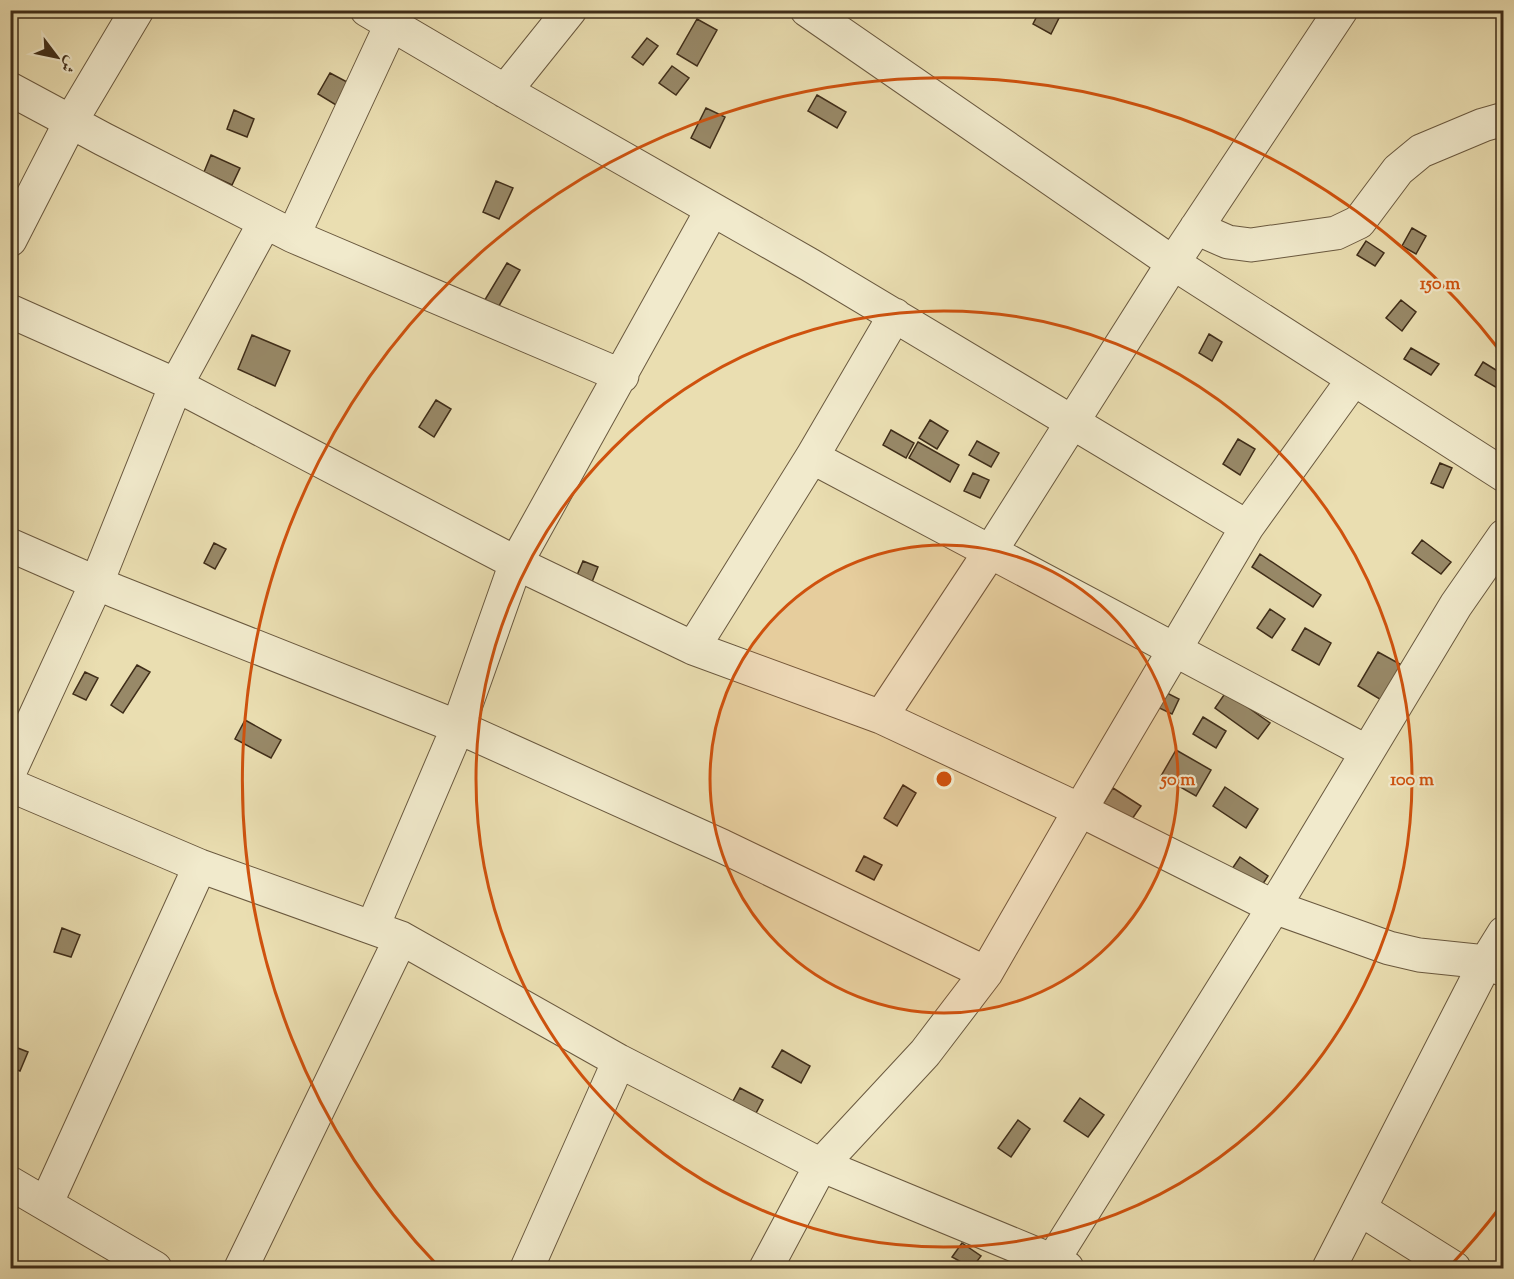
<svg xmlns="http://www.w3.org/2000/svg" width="1514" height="1279" font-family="'Sorts Mill Goudy',Amiri,serif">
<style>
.building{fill:#988968;stroke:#3f2d19;stroke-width:1.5}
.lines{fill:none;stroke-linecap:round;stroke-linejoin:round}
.minor-casing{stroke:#6a593f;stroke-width:35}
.minor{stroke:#f1eacc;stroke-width:33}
.ring{fill:none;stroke:#cf520e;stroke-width:3}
.centre{fill:#cf520e;stroke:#f1eacc;stroke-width:3}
.ring-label{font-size:18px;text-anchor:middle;font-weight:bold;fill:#cf520e;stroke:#f1eacc;stroke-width:4.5;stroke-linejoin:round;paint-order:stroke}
</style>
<rect width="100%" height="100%" fill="#eadeb1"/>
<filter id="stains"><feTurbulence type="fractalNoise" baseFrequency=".00333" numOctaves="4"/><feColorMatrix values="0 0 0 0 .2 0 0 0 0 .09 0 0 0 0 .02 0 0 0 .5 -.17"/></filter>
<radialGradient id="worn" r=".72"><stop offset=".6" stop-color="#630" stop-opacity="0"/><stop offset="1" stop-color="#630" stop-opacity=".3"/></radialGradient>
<path class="building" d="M1040 10H1044L1059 18 1051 34 1033 24Z
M697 19 717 30 697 66 677 54Z
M647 38 658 46 643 65 632 57Z
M672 66 689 78 676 95 659 83Z
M330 73 349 83 336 105 318 94Z
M817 95 846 112 837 128 808 111Z
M706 108 725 117 710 148 691 138Z
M234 110 254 119 247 137 227 129Z
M211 155 240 168 232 185 204 172Z
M496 181 513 188 499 219 483 212Z
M1412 228 1426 236 1416 254 1402 246Z
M1366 241 1384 253 1375 266 1357 255Z
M507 263 520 270 496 311 483 303Z
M1401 300 1416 312 1402 331 1386 318Z
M1209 334 1222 342 1212 361 1199 353Z
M252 335 290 351 275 386 238 369Z
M1411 348 1439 364 1431 375 1404 359Z
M1483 362 1504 375V392L1475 375Z
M436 400 451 409 434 437 419 427Z
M930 420 948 431 937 449 919 438Z
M891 430 914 443 906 458 883 445Z
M1238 439 1255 449 1240 475 1223 464Z
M977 441 999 453 991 467 969 455Z
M918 442 959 465 950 482 909 458Z
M1440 463 1452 468 1443 488 1431 483Z
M973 473 989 480 980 498 964 491Z
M1422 540 1451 562 1441 574 1412 553Z
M214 543 226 549 215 569 204 563Z
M1260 554 1321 595 1313 607 1252 567Z
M583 561 598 567 590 587 575 580Z
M1270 609 1285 619 1272 638 1257 628Z
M1305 628 1331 643 1319 665 1292 650Z
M1378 652 1409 669 1388 704 1358 686Z
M137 665 150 672 123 713 111 705Z
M85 672 98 678 86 700 73 694Z
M1161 690 1179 699 1172 714 1153 705Z
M1226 692 1270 723 1258 739 1215 708Z
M1203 717 1226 731 1216 748 1193 734Z
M245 720 281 740 271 758 235 739Z
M1176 750 1211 770 1196 796 1161 776Z
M903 785 916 793 897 826 884 818Z
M1225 787 1258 809 1246 828 1213 806Z
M1113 788 1141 806 1130 822 1103 804Z
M864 856 882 865 874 880 856 871Z
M1240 857 1268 876 1259 890 1230 872Z
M62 928 80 935 71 957 54 952Z
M10 1045 28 1052 20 1071 10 1067Z
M782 1050 810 1066 801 1083 772 1067Z
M740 1088 763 1100 755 1115 732 1103Z
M1080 1098 1104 1115 1088 1137 1064 1121Z
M1018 1120 1030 1129 1011 1157 998 1148Z
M962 1243 981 1256 972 1268 952 1257Z"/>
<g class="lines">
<defs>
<path id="minor" d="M367 10 505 91 810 265 1247 527
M807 10 1173 263 1504 475
M10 89 103 139 293 236 622 376
M505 91 570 10
M1196 228 1228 242 1251 245 1336 233 1359 222 1398 170 1421 151 1483 125 1504 119
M293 236 398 10
M10 240 71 121 137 10
M10 311 176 385 516 563 693 648 881 717 1080 810 1247 527 1353 380
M812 457 1367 752
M10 545 115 591 458 727 722 846 986 973
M693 648 812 457 895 315
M881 717 990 552 1173 263 1341 10
M10 771 97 582 176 385 265 222
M10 785 200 866 401 938 619 1061 821 1165 1053 1261 1067 1268
M373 926 458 727 516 563 712 210
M10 1183 155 1268
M46 1204 200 866
M1360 1209 1454 1268
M241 1268 401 938
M527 1268 619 1061
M766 1268 821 1165 925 1053 986 973 1080 810 1274 907 1389 948 1419 955 1486 962 1504 970
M1048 1268 1274 907 1456 605 1504 536
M1329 1268 1486 962 1504 933"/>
</defs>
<use href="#minor" class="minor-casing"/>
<use href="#minor" class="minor"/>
</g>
<circle cx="944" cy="779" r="234" fill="#cf520e" fill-opacity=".12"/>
<g class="ring">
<circle cx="944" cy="779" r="234"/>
<circle cx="944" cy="779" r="468"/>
<path d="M1501 1206A702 702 0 0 1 1449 1267M439 1267A702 702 0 1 1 1501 352"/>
</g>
<circle cx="944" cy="779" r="9" class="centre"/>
<g class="ring-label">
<text x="1440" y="289">150 m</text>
<text x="1178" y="785">50 m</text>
<text x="1412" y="785">100 m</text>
</g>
<rect width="1514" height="1279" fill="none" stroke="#eadeb1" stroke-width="36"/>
<rect x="12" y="12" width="1490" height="1255" fill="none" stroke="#3f2d19" stroke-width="3"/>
<rect x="18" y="18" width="1478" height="1243" fill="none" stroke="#3f2d19" stroke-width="1.5"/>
<g transform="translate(57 57) rotate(122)" stroke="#f1eacc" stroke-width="4.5" paint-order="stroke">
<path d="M0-4.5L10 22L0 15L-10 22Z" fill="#3f2d19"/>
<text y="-9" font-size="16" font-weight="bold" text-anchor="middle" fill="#3f2d19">ش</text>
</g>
<rect width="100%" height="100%" filter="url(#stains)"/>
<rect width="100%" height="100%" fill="url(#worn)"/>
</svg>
